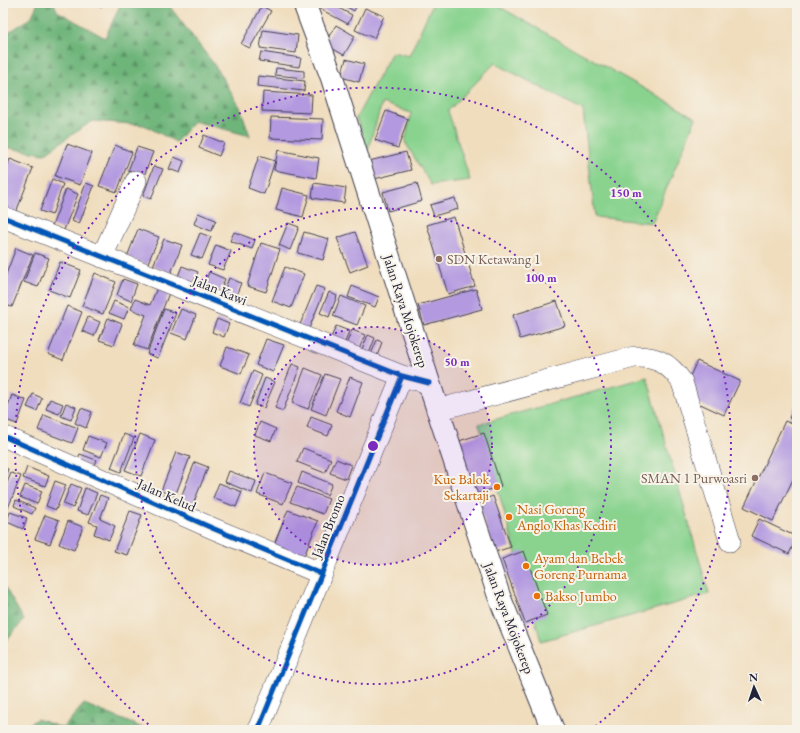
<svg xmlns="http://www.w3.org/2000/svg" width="800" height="733" font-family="'EB Garamond',serif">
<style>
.green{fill:#89d38f;stroke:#567a65}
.forest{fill:url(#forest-firs);stroke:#486c5a}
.building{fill:#b299e0}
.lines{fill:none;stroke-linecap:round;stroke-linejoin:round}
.minor-casing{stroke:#413e4e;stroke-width:22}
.major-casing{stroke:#413e4e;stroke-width:24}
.minor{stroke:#fff;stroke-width:21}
.major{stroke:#fff;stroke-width:22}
.cycleway-casing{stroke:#f7f3e8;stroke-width:8}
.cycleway{stroke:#0057b8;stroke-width:5}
.ring{fill:none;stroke:#7b2cbf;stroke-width:2;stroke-dasharray:2 4}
.education-dot{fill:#8d6e63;stroke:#f7f3e8;stroke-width:1.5}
.food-dot{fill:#e8710a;stroke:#f7f3e8;stroke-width:1.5}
.labels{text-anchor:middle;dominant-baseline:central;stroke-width:4;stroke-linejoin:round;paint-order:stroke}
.education-label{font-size:14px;fill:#785e54;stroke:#f7f3e8;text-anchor:start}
.street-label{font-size:14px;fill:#22223b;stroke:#f7f3e8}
.food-label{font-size:14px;fill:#c56008;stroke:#f7f3e8;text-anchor:start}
.centre{fill:#7b2cbf;stroke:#f7f3e8;stroke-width:2}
.ring-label{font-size:12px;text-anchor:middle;font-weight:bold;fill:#7b2cbf;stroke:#f7f3e8;stroke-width:4;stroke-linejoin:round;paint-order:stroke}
</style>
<defs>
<pattern id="forest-firs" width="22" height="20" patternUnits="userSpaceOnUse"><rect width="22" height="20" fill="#6eb57a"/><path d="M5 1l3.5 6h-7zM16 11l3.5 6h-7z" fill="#5a9365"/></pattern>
</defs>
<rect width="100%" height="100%" fill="#f7f3e8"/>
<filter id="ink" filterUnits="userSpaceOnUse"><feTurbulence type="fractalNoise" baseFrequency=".025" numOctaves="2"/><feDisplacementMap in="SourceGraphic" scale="8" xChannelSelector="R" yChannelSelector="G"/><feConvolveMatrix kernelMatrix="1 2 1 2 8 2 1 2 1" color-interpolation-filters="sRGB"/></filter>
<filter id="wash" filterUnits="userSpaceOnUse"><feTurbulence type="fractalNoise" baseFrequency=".012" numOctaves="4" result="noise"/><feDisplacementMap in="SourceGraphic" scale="16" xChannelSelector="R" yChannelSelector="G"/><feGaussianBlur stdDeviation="0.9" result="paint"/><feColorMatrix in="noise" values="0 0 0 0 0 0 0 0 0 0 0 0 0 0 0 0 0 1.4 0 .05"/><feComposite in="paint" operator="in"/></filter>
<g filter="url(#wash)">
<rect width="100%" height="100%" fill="#f0ddbd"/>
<path class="green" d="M433 3H493L696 118 652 223 595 217 583 110 495 63 448 111 470 180 431 185 405 142 411 113 382 103 368 150 356 118 392 52 409 56Z
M647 377 709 594 541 641 479 424Z"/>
<path class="forest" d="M38 3H54L57 11 105 38 121 3H167L213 63 240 107 250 136 194 121 176 142 144 125 92 121 44 154 3 147V36L31 18Z
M3 584 24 620 3 644Z
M84 704 148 730H19L37 719 63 728Z"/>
<g id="blocks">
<path class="building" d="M91 3H103L101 7Z
M309 3H329L352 15 348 24Z
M340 3H358L354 11Z
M262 6 271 11 250 48 241 44Z
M365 8 384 16 374 38 355 30Z
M336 25 355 36 344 55 324 44Z
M263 30 298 35 296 53 260 48Z
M261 52 301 58 299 67 259 61Z
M346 59 364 64 359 82 341 77Z
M276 68 304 71V78L275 75Z
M258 76 305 81 304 91 257 86Z
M263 92 312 95 311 113 262 111Z
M386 111 408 119 398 148 375 140Z
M271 117 323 119 322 140 270 138Z
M204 135 224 143 219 156 199 148Z
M67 144 92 153 80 185 55 176Z
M115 145 132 152 117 192 99 186Z
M137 147 153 152 144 176 128 171Z
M278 150 319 158 316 178 274 170Z
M406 152 411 170 374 179 369 161Z
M259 156 275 161 264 194 248 188Z
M174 157 184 161 180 173 169 169Z
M10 159 33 168 15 215 3 210V177Z
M154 166 163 169 151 199 143 196Z
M52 179 63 184 52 215 40 211Z
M86 183 94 186 79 224 72 221Z
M314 183 346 188 344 203 312 198Z
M417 183 422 201 388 211 383 192Z
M282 188 309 195 303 217 276 210Z
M66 189 78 194 64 230 52 226Z
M455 198 458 209 434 216 430 205Z
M198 213 216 220 211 231 194 224Z
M454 217 475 286 448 294 427 225Z
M288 223 299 227 290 250 279 245Z
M138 229 159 237 147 265 127 257Z
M234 232 255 240 252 249 230 241Z
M304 232 329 239 323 260 298 253Z
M355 232 368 265 350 272 337 238Z
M200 233 211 237 202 259 191 255Z
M164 239 182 245 171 273 153 266Z
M261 243 280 249 266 292 247 286Z
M216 245 231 251 223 270 208 265Z
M16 248 33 255 12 307 3 304V282Z
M35 253 49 258 38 287 24 282Z
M60 262 81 270 70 298 49 290Z
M182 266 198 272 192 285 177 279Z
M285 267 304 274 291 308 272 301Z
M209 272 225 279 218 296 202 290Z
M95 273 116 282 103 314 82 306Z
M229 278 241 283 234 301 222 296Z
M123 279 137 284 131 301 117 295Z
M316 286 325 289 308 331 299 327Z
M352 286 379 297 375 307 348 297Z
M157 288 169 293 147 350 134 345 146 315 131 309 135 299 150 305Z
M476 289 482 309 424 325 418 305Z
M329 292 337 296 329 317 320 313Z
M341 296 365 306 357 325 333 316Z
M114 301 129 307 124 319 109 313Z
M557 301 565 326 520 339 513 315Z
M67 306 82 312 63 360 48 354Z
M164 309 176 313 158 358 147 354Z
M181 309 196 315 187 339 171 333Z
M88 317 100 322 94 336 82 331Z
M108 318 122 324 114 345 99 340Z
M217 319 229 324 224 337 212 332Z
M336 326 349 331 344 345 330 340Z
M352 330 365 335 357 354 344 349Z
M368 335 375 338 367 359 359 356Z
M266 339 284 345 273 372 256 365Z
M377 340 382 342 375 362 369 359Z
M227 347 249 355 241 374 220 366Z
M697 361 740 381 724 415 681 395Z
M292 364 300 367 283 411 275 408Z
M305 368 322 375 308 409 292 403Z
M253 371 262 375 249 407 240 403Z
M325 374 340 379 326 415 311 409Z
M350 377 363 382 350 417 336 411Z
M265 378 275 382 264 408 255 405Z
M33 394 42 398 37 411 27 407Z
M12 395 26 400 17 424 3 419Z
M50 399 63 404 59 414 46 409Z
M797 402V421L789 418Z
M66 403 76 407 71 420 61 416Z
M81 408 92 412 86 428 75 423Z
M44 415 78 428 72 443 38 430Z
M311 417 332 425 328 436 307 428Z
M785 421 797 426V471L773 521 744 507Z
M260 422 276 429 271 441 255 435Z
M484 433 501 486 476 494 459 441Z
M124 434 134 438 121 472 111 468Z
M140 434 155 440 141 476 125 470Z
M88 436 107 443 101 457 83 450Z
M303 448 331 459 325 473 297 462Z
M176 452 190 457 175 496 161 491Z
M80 454 96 460 93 468 76 462Z
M336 459 351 465 346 479 330 473Z
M195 462 208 467 192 507 179 502Z
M3 467 8 469 3 482Z
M27 467 49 476 45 486 23 478Z
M229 471 256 481 252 493 225 482Z
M302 472 332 484 327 495 298 483Z
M11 473 21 476 8 508 3 506V493Z
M265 473 292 483 283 504 257 494Z
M55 481 66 485 56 510 46 506Z
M219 483 242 492 236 507 213 498Z
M71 484 81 488 73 508 63 504Z
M25 485 42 491 37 504 20 497Z
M297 487 329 499 323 514 290 502Z
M85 488 97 493 88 515 77 511Z
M100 495 108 498 100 519 115 526 109 540 94 534 97 525 89 522Z
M493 496 511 547 495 552 477 502Z
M16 500 35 508 32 514 14 506Z
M288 510 318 521 303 559 273 547Z
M130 511 142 515 127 555 114 551Z
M10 512 27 518 23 529 7 522Z
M45 515 59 520 50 544 35 539Z
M759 519 797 537 789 554 751 536Z
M68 521 83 527 74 550 59 544Z
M524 551 547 615 525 623 502 559Z"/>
</g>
</g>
<g filter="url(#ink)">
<use href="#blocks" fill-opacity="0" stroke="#413e4e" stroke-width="1"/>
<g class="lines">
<defs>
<path id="minor" d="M3 217 402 376 429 383
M102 257 136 181
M437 410 634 357C656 356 669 363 682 382L730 541
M3 436 212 528 322 574
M258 730 402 376"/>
<path id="major" d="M304 3 332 78 429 383 499 596 553 730"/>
</defs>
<use href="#minor" class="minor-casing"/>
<use href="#major" class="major-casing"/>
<use href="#minor" class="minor"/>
<use href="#major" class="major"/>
<defs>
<path id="cycleway" d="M3 217 402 376 429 383
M3 436 212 528 322 574
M258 730 402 376"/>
</defs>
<use href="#cycleway" class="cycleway-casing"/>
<use href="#cycleway" class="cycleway"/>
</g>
</g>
<circle cx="373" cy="446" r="119" fill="#7b2cbf" fill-opacity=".12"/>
<g class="ring">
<circle cx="373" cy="446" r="119"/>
<circle cx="373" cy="446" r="238"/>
<path d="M153 728A358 358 0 1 1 593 728"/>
</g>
<g class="education-dot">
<circle cx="439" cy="259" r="4"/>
<circle cx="755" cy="478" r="4"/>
</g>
<g class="food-dot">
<circle cx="497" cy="487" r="4"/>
<circle cx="509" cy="517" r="4"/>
<circle cx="526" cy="566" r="4"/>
<circle cx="537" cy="596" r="4"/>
</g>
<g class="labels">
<g class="education-label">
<text x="447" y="259">SDN Ketawang 1</text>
<text x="747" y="478" text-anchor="end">SMAN 1 Purwoasri</text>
</g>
<g class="street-label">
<text transform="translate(220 290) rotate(22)">Jalan Kawi</text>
<text transform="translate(406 311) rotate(72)">Jalan Raya Mojokerep</text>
<text transform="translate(167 495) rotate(24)">Jalan Kelud</text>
<text transform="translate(328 526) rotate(-68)">Jalan Bromo</text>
<text transform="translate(509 618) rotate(69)">Jalan Raya Mojokerep</text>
</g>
<g class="food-label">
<text x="489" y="479" text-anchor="end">Kue Balok<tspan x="489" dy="16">Sekartaji</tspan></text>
<text x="517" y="509">Nasi Goreng<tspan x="517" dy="16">Anglo Khas Kediri</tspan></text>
<text x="534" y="558">Ayam dan Bebek<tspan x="534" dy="16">Goreng Purnama</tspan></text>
<text x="545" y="596">Bakso Jumbo</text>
</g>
</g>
<circle cx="373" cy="446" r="6" class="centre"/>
<g class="ring-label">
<text x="626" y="197">150 m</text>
<text x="541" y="282">100 m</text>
<text x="457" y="366">50 m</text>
</g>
<rect width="800" height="733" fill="none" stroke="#f7f3e8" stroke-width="16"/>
<g transform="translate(754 687) rotate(357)" stroke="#f7f3e8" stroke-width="3" paint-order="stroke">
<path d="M0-3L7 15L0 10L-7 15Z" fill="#22223b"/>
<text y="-6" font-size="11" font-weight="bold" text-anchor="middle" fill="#22223b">N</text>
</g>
</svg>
